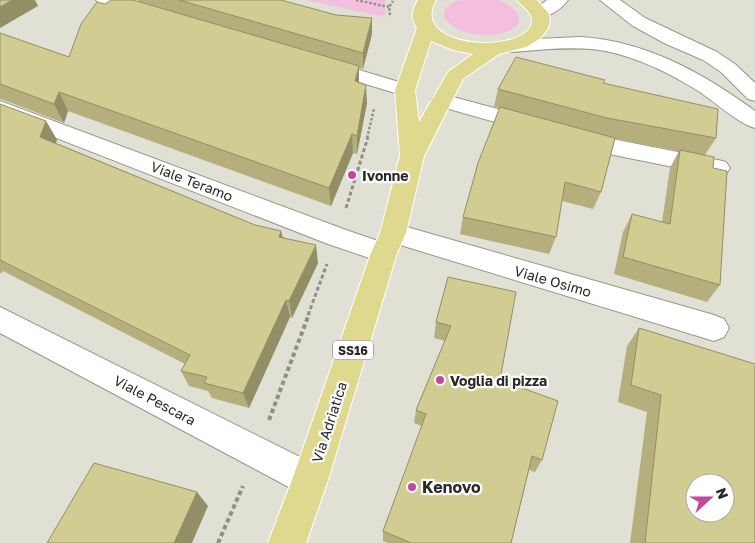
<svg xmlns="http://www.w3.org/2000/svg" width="755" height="543" font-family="'Golos Text',sans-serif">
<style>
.green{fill:#f4bedf}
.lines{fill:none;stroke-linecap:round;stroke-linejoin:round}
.minor-casing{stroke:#97978d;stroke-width:2}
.major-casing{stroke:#fff;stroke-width:2}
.path-far2{stroke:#909088;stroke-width:2.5;stroke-dasharray:2.5 2;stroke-linecap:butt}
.path-far1{stroke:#909088;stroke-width:3;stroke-dasharray:4 2.5;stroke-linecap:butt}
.path{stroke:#909088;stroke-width:4;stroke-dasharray:4.5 3;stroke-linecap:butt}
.minor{fill:#fff;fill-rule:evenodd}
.major{fill:#dfd990;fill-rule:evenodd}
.wall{fill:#b4af7d}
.shaded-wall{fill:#928f66}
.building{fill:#d1cc91;stroke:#928f66;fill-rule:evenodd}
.poi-dot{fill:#c1499d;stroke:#fff;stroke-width:2}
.labels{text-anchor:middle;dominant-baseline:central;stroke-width:4.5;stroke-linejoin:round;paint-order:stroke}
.shield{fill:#fff;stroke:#696966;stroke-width:1}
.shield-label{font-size:12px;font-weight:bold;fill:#292925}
.poi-label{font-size:14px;font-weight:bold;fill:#292925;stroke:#fff;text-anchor:start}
.street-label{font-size:14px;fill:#292925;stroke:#fff}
.near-poi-label{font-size:16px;font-weight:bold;fill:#292925;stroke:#fff;text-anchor:start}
</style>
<rect width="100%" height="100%" fill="#e1e0d5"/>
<path class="green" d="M306 0H385V17Z
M459 0C471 0 487 0 498 0 504 2 511 6 515 10 537 35 464 48 444 17 444 7 450 3 459 0Z"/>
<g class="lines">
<defs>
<path id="minor" d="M96 0H124L151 8 154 12 151 16 145 17 99 4Z
M547 0H568C561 10 545 20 533 17L530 13Z
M600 0H620L645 18 717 52 735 64 755 83V101L748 99 721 72 703 60 664 43 633 26Z
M581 37C646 41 703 73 755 111V128C737 123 712 99 695 89 664 70 628 53 592 49 565 47 539 50 512 52L505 50 502 46 505 42 512 40Z
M323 59 412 86 415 90 412 94 405 96 316 69 313 65 316 61Z
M442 94 542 121 545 126 542 131 534 133 435 105 431 100 435 95Z
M0 101 346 230 393 246 397 253 393 260 384 263 328 244 0 116Z
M577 132 718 160 726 162 730 168 726 174 718 176 599 152 569 144 566 139 569 134Z
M393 223 714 315 724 319 729 328 724 337 714 341 384 240 380 233 384 226Z
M0 307 322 468 328 480 322 492 310 498 298 492 0 333Z"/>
<path id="major" d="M418 0H436C407 49 529 56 532 21 532 11 522 7 517 0H537L549 14 550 21 548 28 541 38 526 47 499 54 463 79 424 156 406 233 397 253 328 480 306 543H268L292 480 371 253 380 233 400 156 395 90 417 28C410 18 412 10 418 0ZM431 41 453 50 473 54 448 72 419 122 415 90Z"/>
</defs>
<use href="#minor" class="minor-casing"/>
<use href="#major" class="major-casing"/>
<path class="path-far2" d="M356 0 389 7
M390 15 389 7 393 1
M367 138 374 109"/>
<path class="path-far1" d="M346 208 368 137
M308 315 327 264"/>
<path class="path" d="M269 420 309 314
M218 543 243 486"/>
<use href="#minor" class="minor"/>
<use href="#major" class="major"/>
</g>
<path class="wall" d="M138 0H281L372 34 363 69 359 68V82L367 103 357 154 353 153 331 206 68 111 64 123 1 99 0 100V33L69 57 105 4 139 2Z
M604 84 716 138 705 155 713 168 720 285 707 302 614 274 623 232 632 214 662 222 670 168 679 151 615 139 601 192 593 209 562 201 556 237 549 254 460 234 463 217 500 108 494 107 498 89Z
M0 104 46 121 57 140 56 143 255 225 281 231 283 237 318 263 292 318 290 317 249 408 212 398 208 391 189 386 181 371 185 364 3 271 0 274Z
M448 277 542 460 535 472 529 470 511 543H388L383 541V531L422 426 414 423 416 410 445 341 434 338 436 322Z
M639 328 755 543H630L647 412 618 402 627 346Z"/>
<path class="shaded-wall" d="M12 0H35L38 6 0 28V7Z
M372 18V34L363 69V53Z
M359 66V84L355 81Z
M366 85 367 103 357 154V136Z
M59 92 68 111 64 123 54 104Z
M46 121 57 140 51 155 40 137Z
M352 134 353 153 331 206 329 188Z
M281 231 285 249 279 237Z
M316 245 318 263 292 318 289 301Z
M286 300 290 317 249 408 243 393Z
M197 492 208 506 192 543H174Z"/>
<path class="building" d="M0 0H12L0 7Z
M111 0H133L359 66 355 81 366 85 357 136 352 134 329 188 59 92 54 104 0 84V33L69 57 81 24 97 2 105 4Z
M179 0H281L336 15 372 18 363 53Z
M516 57 605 80 603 83 718 109 716 138 607 118 498 89Z
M0 104 46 121 40 137 255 225 281 231 279 237 316 245 289 301 286 300 243 393 204 383 207 377 181 371 190 355 0 260Z
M500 107 615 138 601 192 565 182 556 237 463 217 478 163Z
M680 150 714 157 713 168 727 171 720 285 623 257 632 214 670 224Z
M448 277 516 292 500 380 558 401 542 460 532 456 511 543H411L383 531 426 414 416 410 451 326 436 322Z
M639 328 755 364V543H645L661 395 631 385ZM695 483H725V513H695Z
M94 463 197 492 174 543H47Z"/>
<g class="poi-dot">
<circle cx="352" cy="175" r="5"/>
<circle cx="440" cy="380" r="5"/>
<circle cx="412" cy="487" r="5"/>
</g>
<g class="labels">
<rect class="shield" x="333" y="340.5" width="40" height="19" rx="4"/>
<g class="shield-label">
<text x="353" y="350">SS16</text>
</g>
<g class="poi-label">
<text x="362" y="175">Ivonne</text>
<text x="450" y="380">Voglia di pizza</text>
</g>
<g class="street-label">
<text transform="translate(192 181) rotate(21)">Viale Teramo</text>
<text transform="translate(553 281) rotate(16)">Viale Osimo</text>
<text transform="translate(155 400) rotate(28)">Viale Pescara</text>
<text transform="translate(329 422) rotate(-72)">Via Adriatica</text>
</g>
<g class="near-poi-label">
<text x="422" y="487">Kenovo</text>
</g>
</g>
<g transform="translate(710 498) rotate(69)"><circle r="24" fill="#ffffff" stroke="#a9a9a8"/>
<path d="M0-4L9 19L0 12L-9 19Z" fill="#c1499d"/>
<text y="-8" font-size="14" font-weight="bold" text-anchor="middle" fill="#292925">N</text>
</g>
</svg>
